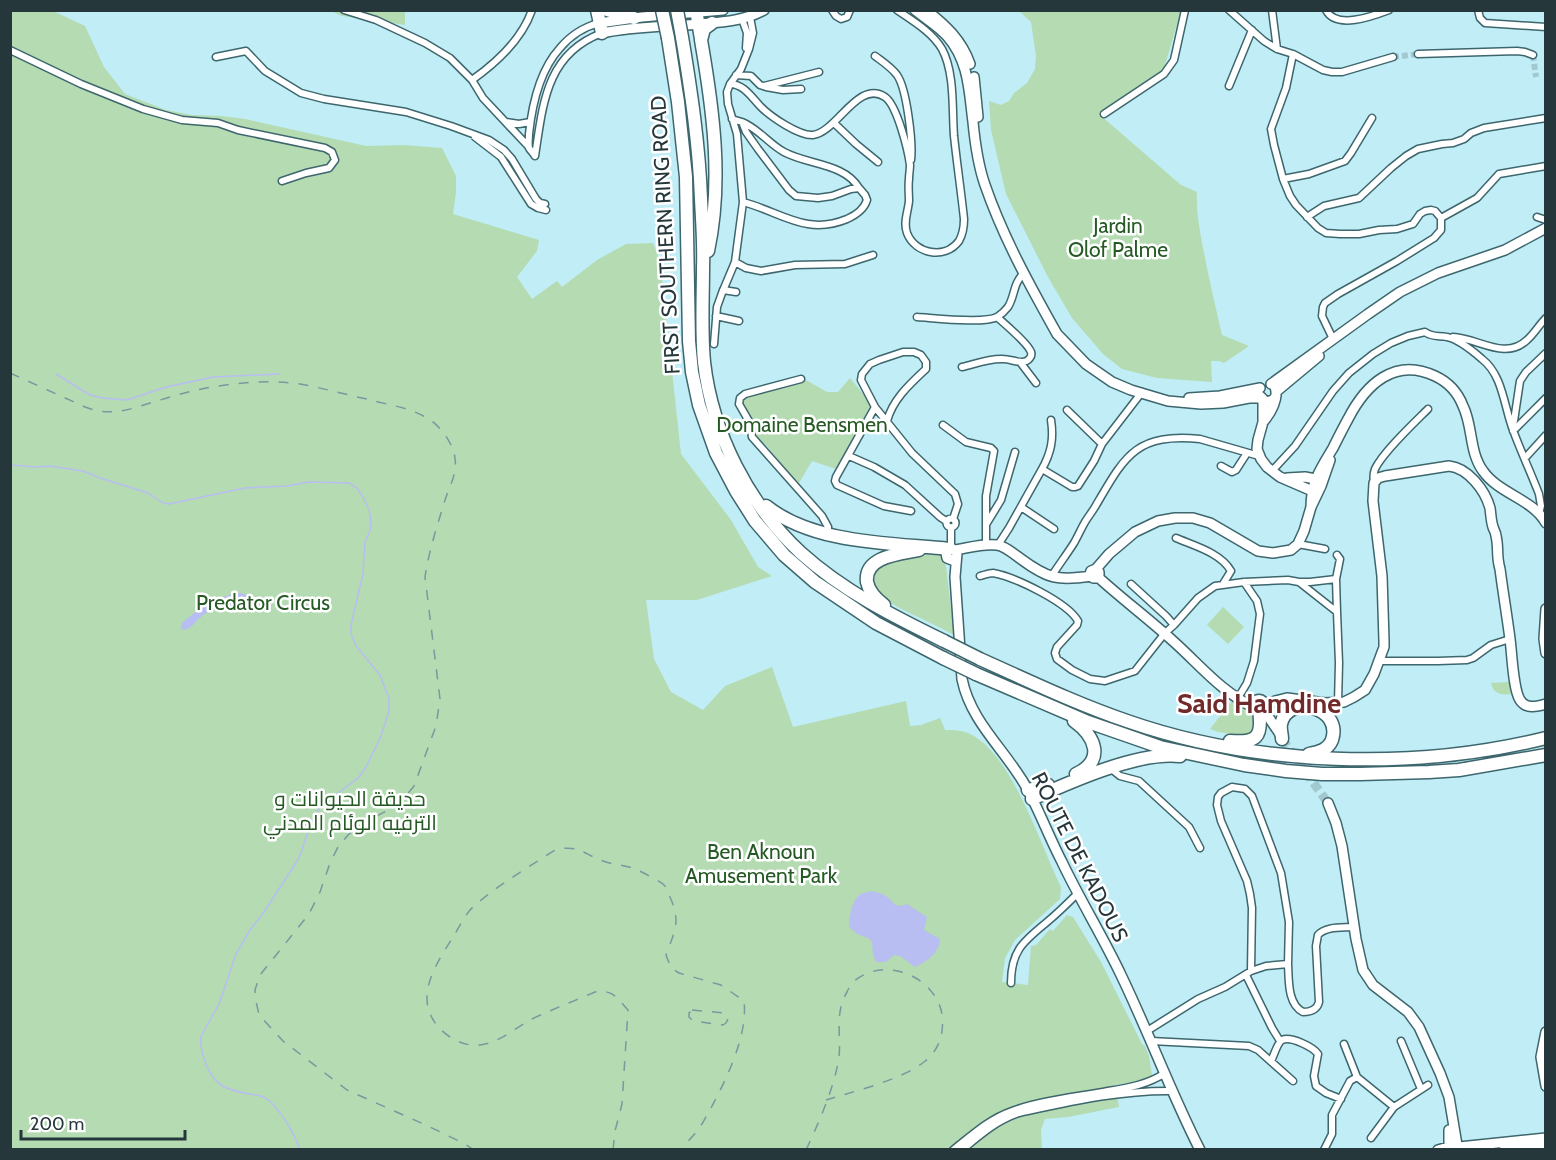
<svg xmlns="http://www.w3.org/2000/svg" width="1556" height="1160" font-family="Cabin,Cairo,sans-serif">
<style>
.green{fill:#b4dbb2}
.water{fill:#b8bef1}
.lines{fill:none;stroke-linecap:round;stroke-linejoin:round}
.stream{stroke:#b8bef1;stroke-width:1.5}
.street-tunnel{stroke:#a2c9d0;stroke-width:6;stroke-dasharray:6 3;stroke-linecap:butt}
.secondary-tunnel{stroke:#a2c9d0;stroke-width:9;stroke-dasharray:9 4.5;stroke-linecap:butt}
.street-casing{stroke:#3d666d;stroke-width:9}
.secondary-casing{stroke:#3d666d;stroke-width:12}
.primary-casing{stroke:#3d666d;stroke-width:12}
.highway-casing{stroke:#3d666d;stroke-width:15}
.street{stroke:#fff;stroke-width:6}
.secondary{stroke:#fff;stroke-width:9}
.primary{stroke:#fff;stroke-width:9}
.highway{stroke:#fff;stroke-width:12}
.rail{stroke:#79989f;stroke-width:1.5;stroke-dasharray:10 10;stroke-linecap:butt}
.highway-bridge-casing{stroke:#3d666d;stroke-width:15;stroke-linecap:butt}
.highway-bridge{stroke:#fff;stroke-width:12}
.labels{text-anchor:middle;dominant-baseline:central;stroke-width:5;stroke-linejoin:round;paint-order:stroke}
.park-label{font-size:21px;fill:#255a24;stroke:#fff}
.street-label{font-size:21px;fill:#25373a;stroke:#fff}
.district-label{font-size:27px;font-weight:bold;fill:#712a2b;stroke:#fff}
</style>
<rect width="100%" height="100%" fill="#c1edf6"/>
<path class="green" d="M11 11H53L85 26 104 67 125 94 166 110 192 115 222 116 245 119 366 146 404 145 442 148 456 176V192L453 214 539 240 537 251 517 277 532 299 557 281 562 287 597 260 626 244 653 243 660 261 681 454 731 520 758 567 772 576 697 600H646L654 659 671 692 703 710 725 686 772 667 793 727 906 701 910 726 921 725 940 718 945 730C954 730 963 730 972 735 1013 757 1040 844 1061 887L1060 899 1015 940 1005 958 1002 982 1028 985 1031 946 1036 945 1050 929 1053 931 1067 915 1073 917 1101 962 1142 1044 1145 1046 1149 1056 1152 1076 1145 1080 1115 1085 1119 1107 1068 1117 1045 1119 1041 1130 1042 1149H11Z
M331 11H405V25L342 16Z
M1019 11H1182L1175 31 1163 72 1100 115 1181 185 1197 192C1196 210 1199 226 1202 243 1208 274 1215 305 1222 335L1249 346 1224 363 1219 361H1211L1212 382 1157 378 1122 369 1103 354 1072 318 1048 277 1006 194 991 130 989 101 1001 105 1009 101 1014 93 1027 83 1035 69 1036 56 1031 22Z
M850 378 871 404 836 469 812 461 799 483 784 468 768 447 754 435V426L742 403 743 399 753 395 806 380 827 392H838Z
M919 551C935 553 940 550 946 566L954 635C943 629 931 623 920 618 902 609 860 593 875 566Z
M1223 607 1244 627 1228 644 1207 625Z
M1510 682 1513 694C1502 695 1494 695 1491 683Z
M1232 701 1250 709 1257 721 1253 733C1245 738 1219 733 1210 729Z"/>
<path class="water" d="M241 593 247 595 248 601C239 612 220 606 206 613 197 618 193 629 183 630L181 627 182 623C200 608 218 595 241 593Z
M873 891C877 893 881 893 884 895 894 900 893 910 907 904L927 917 924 930 940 939C939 954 927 961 915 967L900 956 894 955 886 962H876L873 955 872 942 868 938 857 934 849 927C849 917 852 897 863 893 866 892 870 892 873 891Z"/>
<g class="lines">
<path class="stream" d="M56 374 90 395 103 398 127 400 166 387 213 377 279 374
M10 465 36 467 50 466 83 471 100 478 148 493 163 503 169 504 245 488 287 486 309 482 349 483 357 488 363 497 369 510 371 522 370 531 365 542 363 574 351 625V634L356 646 380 675 389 699V711L381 736 365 769 357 779 323 804 318 810 310 826 299 858 264 912 250 930 236 954 219 1004 201 1036C200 1046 202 1055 206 1064 214 1086 227 1090 249 1094 255 1095 261 1095 267 1099 280 1109 295 1134 300 1150"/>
<path class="street-tunnel" d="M1533 55 1536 77
M1393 57 1418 54"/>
<path class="secondary-tunnel" d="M1282 739 1328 803"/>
<defs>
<path id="street" d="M344 10 376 20 425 43 450 58 472 80 483 98 528 146
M832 10 836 16 841 19 847 17 850 10
M1229 10 1264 41 1277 49 1293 54 1323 70 1332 72H1342L1393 57
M1272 10 1277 49
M1326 10C1336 30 1373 16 1389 10
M1478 10 1480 18 1485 23 1546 27
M742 19 747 33 746 48
M599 23C584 27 570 36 560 48 540 70 532 105 529 134 529 139 528 144 529 148 531 151 533 153 535 156 543 104 546 54 602 33
M10 50 81 84 143 109 182 120 218 123 238 130 325 148 332 152 335 160 329 168 306 173 282 181
M1293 54 1286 88 1271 129 1274 145 1283 179 1290 196 1296 205 1318 228 1326 233 1340 234H1359L1379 230 1397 229 1413 224 1420 214 1425 211 1431 210 1435 211 1441 218
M1418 54 1517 51 1525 52 1533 55
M875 56C883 62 891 67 897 75 907 89 913 143 911 160
M216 57 246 51 265 71 301 93 324 99 406 112 451 126 489 140 504 150 512 159 536 199 540 203 545 204
M736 75 751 76 760 85 766 87 783 90 801 89
M472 80C496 63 522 39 532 10
M730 84C744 84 752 98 761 107 771 117 799 136 813 135 837 132 858 79 885 97 897 105 908 150 910 165 910 170 909 174 909 179 908 186 909 194 909 201 908 212 903 222 907 233 915 254 945 260 959 241 963 234 964 226 964 219 961 191 957 164 954 136 952 110 955 73 942 49 932 32 913 21 897 10
M764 86 819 72
M1229 86 1252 30
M1104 114 1164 74 1174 60 1185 10
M732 119 742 122 746 132 758 149 789 190 796 196 818 198 832 196 851 189 859 188 865 195 867 200C864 210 856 215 847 219 806 236 781 212 743 202
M506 122 519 124 530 122
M742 122C759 129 769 144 784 152 808 165 844 163 859 188
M834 123 856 144 878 162
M475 137 501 157 531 204 538 208 546 210
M1283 179 1309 174 1345 161 1351 153 1372 118
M1307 217 1324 206 1359 198 1391 168 1406 156 1418 149 1442 144 1453 143 1464 139 1471 133 1484 128 1546 118
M1537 217 1546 220
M1441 218 1477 198 1499 174 1546 166
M735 262 746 268 761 271 795 265 845 264 873 255
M723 290 736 292
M716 316 739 321
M917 317C934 318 984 324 997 317 1002 314 1005 311 1008 307 1015 296 1013 283 1024 273
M1453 337C1478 338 1505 361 1527 340 1534 334 1539 325 1546 318
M1333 339 1322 316 1323 307 1325 303 1338 294 1397 261 1434 238 1441 230V218
M714 344 717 307 722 293 735 262 743 202 737 134 728 104 727 92 730 84 741 69 749 49 753 33 750 17
M1020 362 1036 383
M962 367C975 364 990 358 1003 359 1009 359 1016 362 1022 362 1028 362 1034 356 1030 350 1025 341 1006 325 997 317
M801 379 745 394 740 398 739 404 750 423 752 437 822 516 828 527V535
M875 407 836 477 835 481 837 485 884 506 911 511
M1067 410 1102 444
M887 421C893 399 910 384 926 369V362L921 355 914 352H903L879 360 870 364 862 374 861 380 875 407 912 453 955 494 958 504 953 519
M943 425 966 442 991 448 994 451 986 496V545
M1512 426 1514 421 1520 381 1526 372 1546 353
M1513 431 1546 398
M849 456 874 467 905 485 940 517 946 521
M1525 458 1546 435
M1221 466 1232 472 1236 470 1247 453
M1042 469C1051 453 1054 439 1051 420
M1272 471 1295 446 1333 391 1349 373 1373 354 1391 343 1408 336 1425 332C1433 338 1439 335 1447 337 1458 339 1474 352 1482 359 1503 375 1504 407 1513 430 1521 452 1531 473 1539 494L1541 506 1539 513
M1374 483C1373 477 1373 474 1375 469 1383 452 1414 423 1428 409
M1021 507 1054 529
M946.5 523a4.5 4.5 0 1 1 9 0a4.5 4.5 0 1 1-9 0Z
M987 523 1001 500 1015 452
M1176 538C1195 546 1221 553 1231 571L1223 584
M1298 544 1325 549
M998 545 1009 528 1042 469 1072 487H1075L1078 486 1094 461 1102 444 1142 392
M951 549V527
M980 576C984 575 989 573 993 573 1015 577 1067 602 1078 621L1077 625 1057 647 1055 653 1057 659 1072 670 1090 679 1105 681 1135 671 1165 633 1174 625 1198 598 1215 586 1244 582 1288 580 1299 582 1337 612 1339 663 1338 703
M1051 577C1058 566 1067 554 1074 543 1078 536 1081 529 1085 522 1088 517 1092 512 1095 507 1125 456 1135 433 1200 439L1259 456
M1299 582H1310L1336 579
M1131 584 1166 616 1174 625
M1337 612 1336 579 1340 559 1337 555
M1380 661H1438L1467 660 1473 658 1491 645 1510 639
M1238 698 1247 683 1254 661 1260 614 1257 601 1244 582
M1110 768 1120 776 1139 781 1189 827 1200 848
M1288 964C1289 979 1287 1004 1303 1012 1310 1012 1317 1010 1319 1002L1316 946 1318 935C1326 926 1342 928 1354 927
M1246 975 1272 1028 1280 1041
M1011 983C1011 950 1024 941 1047 922 1058 913 1068 903 1078 893
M1147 1031 1198 999 1225 987 1251 971 1266 966 1288 964 1289 922 1281 873 1252 796 1245 789 1232 787 1221 793 1218 797 1217 805 1221 821 1247 881 1250 894 1252 908 1251 971
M1151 1041 1249 1046 1258 1050 1293 1081
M1401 1041 1421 1089
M1344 1044 1357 1077 1394 1107
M1271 1061C1274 1056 1277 1043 1282 1040 1291 1036 1313 1047 1318 1054L1314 1076 1316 1086 1326 1093 1341 1099
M1371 1138 1394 1107 1428 1085
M953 1150C972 1135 989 1119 1012 1111 1042 1100 1076 1097 1108 1091 1128 1088 1149 1084 1165 1073
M962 1150C980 1135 997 1120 1019 1113 1070 1102 1121 1090 1173 1091
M1324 1150 1332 1134V1115L1350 1081 1357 1077"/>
<path id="secondary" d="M915 10C926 19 938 26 947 36 969 61 969 91 973 122 975 143 978 165 985 185 1003 237 1030 286 1057 334L1086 364 1112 382 1131 390 1168 401 1201 404 1223 403 1249 398H1261
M926 10C946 25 962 41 970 64
M974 77 978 117
M1271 384 1368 314 1400 292 1438 273 1505 250 1546 228
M1277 391 1319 356
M1260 396 1266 402 1273 400 1276 396
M1189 398 1220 396 1260 388
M1263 400V422L1258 440 1257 449 1261 459 1267 467 1280 477 1317 493
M1263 422C1271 413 1279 398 1275 387
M1287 478 1305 477 1320 480
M1311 507C1311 482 1321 468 1333 448 1338 438 1343 428 1348 419 1366 384 1395 357 1435 376 1448 382 1458 393 1463 406 1473 426 1469 452 1483 471 1499 494 1533 499 1546 523
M955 550C968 548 983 543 997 545 1005 546 1014 554 1021 559 1048 579 1058 581 1091 576
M956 558 952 560 947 558 946 553 947 550 953 549 957 553 955 577 962 679C971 724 1009 753 1029 792 1041 815 1050 839 1062 862 1080 900 1103 937 1121 975 1149 1033 1171 1093 1200 1150
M1096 569 1099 572V575L1097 578H1093L1090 574 1091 571 1096 569 1109 554 1135 532 1158 521 1175 518H1193L1210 523 1258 551 1273 553 1291 550 1298 544 1304 531 1311 507 1321 486 1330 460
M1098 577C1122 599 1149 619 1173 641 1200 665 1221 692 1255 708
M1546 609 1544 639 1546 653
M1253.5 705a5.5 5.5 0 1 1 11 0a5.5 5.5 0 1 1-11 0Z
M1265 706 1275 701 1287 698 1325 703 1344 702 1354 697 1365 690 1374 674 1384 647V641L1382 576 1373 501 1374 483 1378 478 1385 476 1449 466C1468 468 1485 490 1490 508 1491 515 1491 521 1493 527 1494 530 1496 533 1496 536 1499 548 1496 556 1500 569 1503 592 1507 616 1510 639 1512 653 1513 689 1520 700 1526 709 1536 707 1546 704
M1263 709 1282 737
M1328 803 1336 823 1342 846 1356 939 1363 970 1373 985 1408 1012 1419 1027 1440 1073 1449 1097 1457 1145
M1546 1032 1541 1057 1546 1086
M1449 1130V1146
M1459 1147 1546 1138
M1438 1150 1448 1147
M1504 1150 1546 1145"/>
<path id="primary" d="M599 23 642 17 723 10
M602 33C634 26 668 27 700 24 723 22 744 21 764 10"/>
<path id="highway" d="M597 10 602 33
M607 10 634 18
M696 10 701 39
M682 37C691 91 699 144 701 199 702 221 704 244 703 267 703 299 701 331 704 362 712 433 749 505 801 553 843 591 893 616 944 641
M668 38 678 102 686 177 689 341 692 372 699 405 716 453 736 491 755 521 784 555 815 582 876 623 943 658
M708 251C723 181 713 109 701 40L704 29 712 23
M766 506C814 544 890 543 949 549
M884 605C876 599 869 592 867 582 864 556 900 554 919 550
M980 659C1029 681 1077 704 1127 721 1256 766 1413 771 1546 738
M976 674 1088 722 1160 747 1244 765 1286 771 1322 774H1360L1429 772 1459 770 1546 755
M1074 721C1096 737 1105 761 1076 774
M1282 739C1282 734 1280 729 1281 724 1288 693 1343 707 1332 740 1328 750 1319 752 1309 754
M1230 741C1256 743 1263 738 1259 710
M1028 790 1048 785
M1032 799C1070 782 1139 751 1180 756"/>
</defs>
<use href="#street" class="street-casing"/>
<use href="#secondary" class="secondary-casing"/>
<use href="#primary" class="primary-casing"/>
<use href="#highway" class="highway-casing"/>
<use href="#street" class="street"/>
<use href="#secondary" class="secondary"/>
<use href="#primary" class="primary"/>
<use href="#highway" class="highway"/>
<path class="rail" d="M10 373 85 407C114 418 132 408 160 400 179 394 198 389 218 386 245 382 272 380 300 384 323 388 347 395 371 400 389 405 411 408 427 418 440 425 453 443 455 458 457 472 451 484 446 497 438 523 429 550 425 577L440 699 436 726 414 786 405 797 394 807 363 823 348 835 338 847 330 863 320 892 309 914 260 975 255 990 256 1001 259 1015 283 1041 347 1090 428 1126 465 1144 474 1150
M692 1010 724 1013 727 1015 728 1019 726 1023 723 1025 693 1021 689 1017V1013Z
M613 1150 615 1131 622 1104 628 1010C617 998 613 989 595 992 574 1001 553 1009 532 1019 515 1028 499 1043 480 1045 463 1047 446 1037 436 1024 414 995 437 963 453 937 459 928 465 914 473 907 498 885 527 868 555 850 579 844 583 854 603 861 614 865 625 865 635 869 640 871 660 881 664 885 667 888 669 893 670 897 681 922 675 930 666 955L671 968 679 973 721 985 744 1001C748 1035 727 1078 711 1108 707 1114 704 1122 699 1128 694 1136 686 1143 680 1150
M806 1150C819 1122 832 1093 838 1063 843 1038 833 1016 847 992 847 991 851 985 851 984 878 957 925 971 939 1004 943 1013 943 1022 942 1031 941 1042 934 1055 924 1062 901 1080 855 1091 826 1100"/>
<defs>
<path id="highway-bridge" d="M662 10 668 38
M677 10 682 37
M944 641 980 659
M943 658 976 674"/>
</defs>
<use href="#highway-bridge" class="highway-bridge-casing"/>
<use href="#highway-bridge" class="highway-bridge"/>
</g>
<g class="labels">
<g class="park-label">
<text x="1118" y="225">Jardin<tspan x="1118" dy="24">Olof Palme</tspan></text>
<text x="802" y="424">Domaine Bensmen</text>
<text x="263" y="602">Predator Circus</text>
<text x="350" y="798">حديقة الحيوانات و<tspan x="350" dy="24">الترفيه الوئام المدني</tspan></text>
<text x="761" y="851">Ben Aknoun<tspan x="761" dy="24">Amusement Park</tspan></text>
</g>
<g class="street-label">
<text transform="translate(665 235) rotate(-93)">FIRST SOUTHERN RING ROAD</text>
<text transform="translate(1080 857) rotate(63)">ROUTE DE KADOUS</text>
</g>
<g class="district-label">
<text x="1259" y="703">Said Hamdine</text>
</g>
</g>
<rect width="1556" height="1160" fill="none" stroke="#25373a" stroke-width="24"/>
<path d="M21 1130v9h164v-9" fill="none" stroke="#25373a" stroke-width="3"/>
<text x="30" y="1130" font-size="18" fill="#25373a" stroke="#ffffff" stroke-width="4.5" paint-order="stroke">200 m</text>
</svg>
